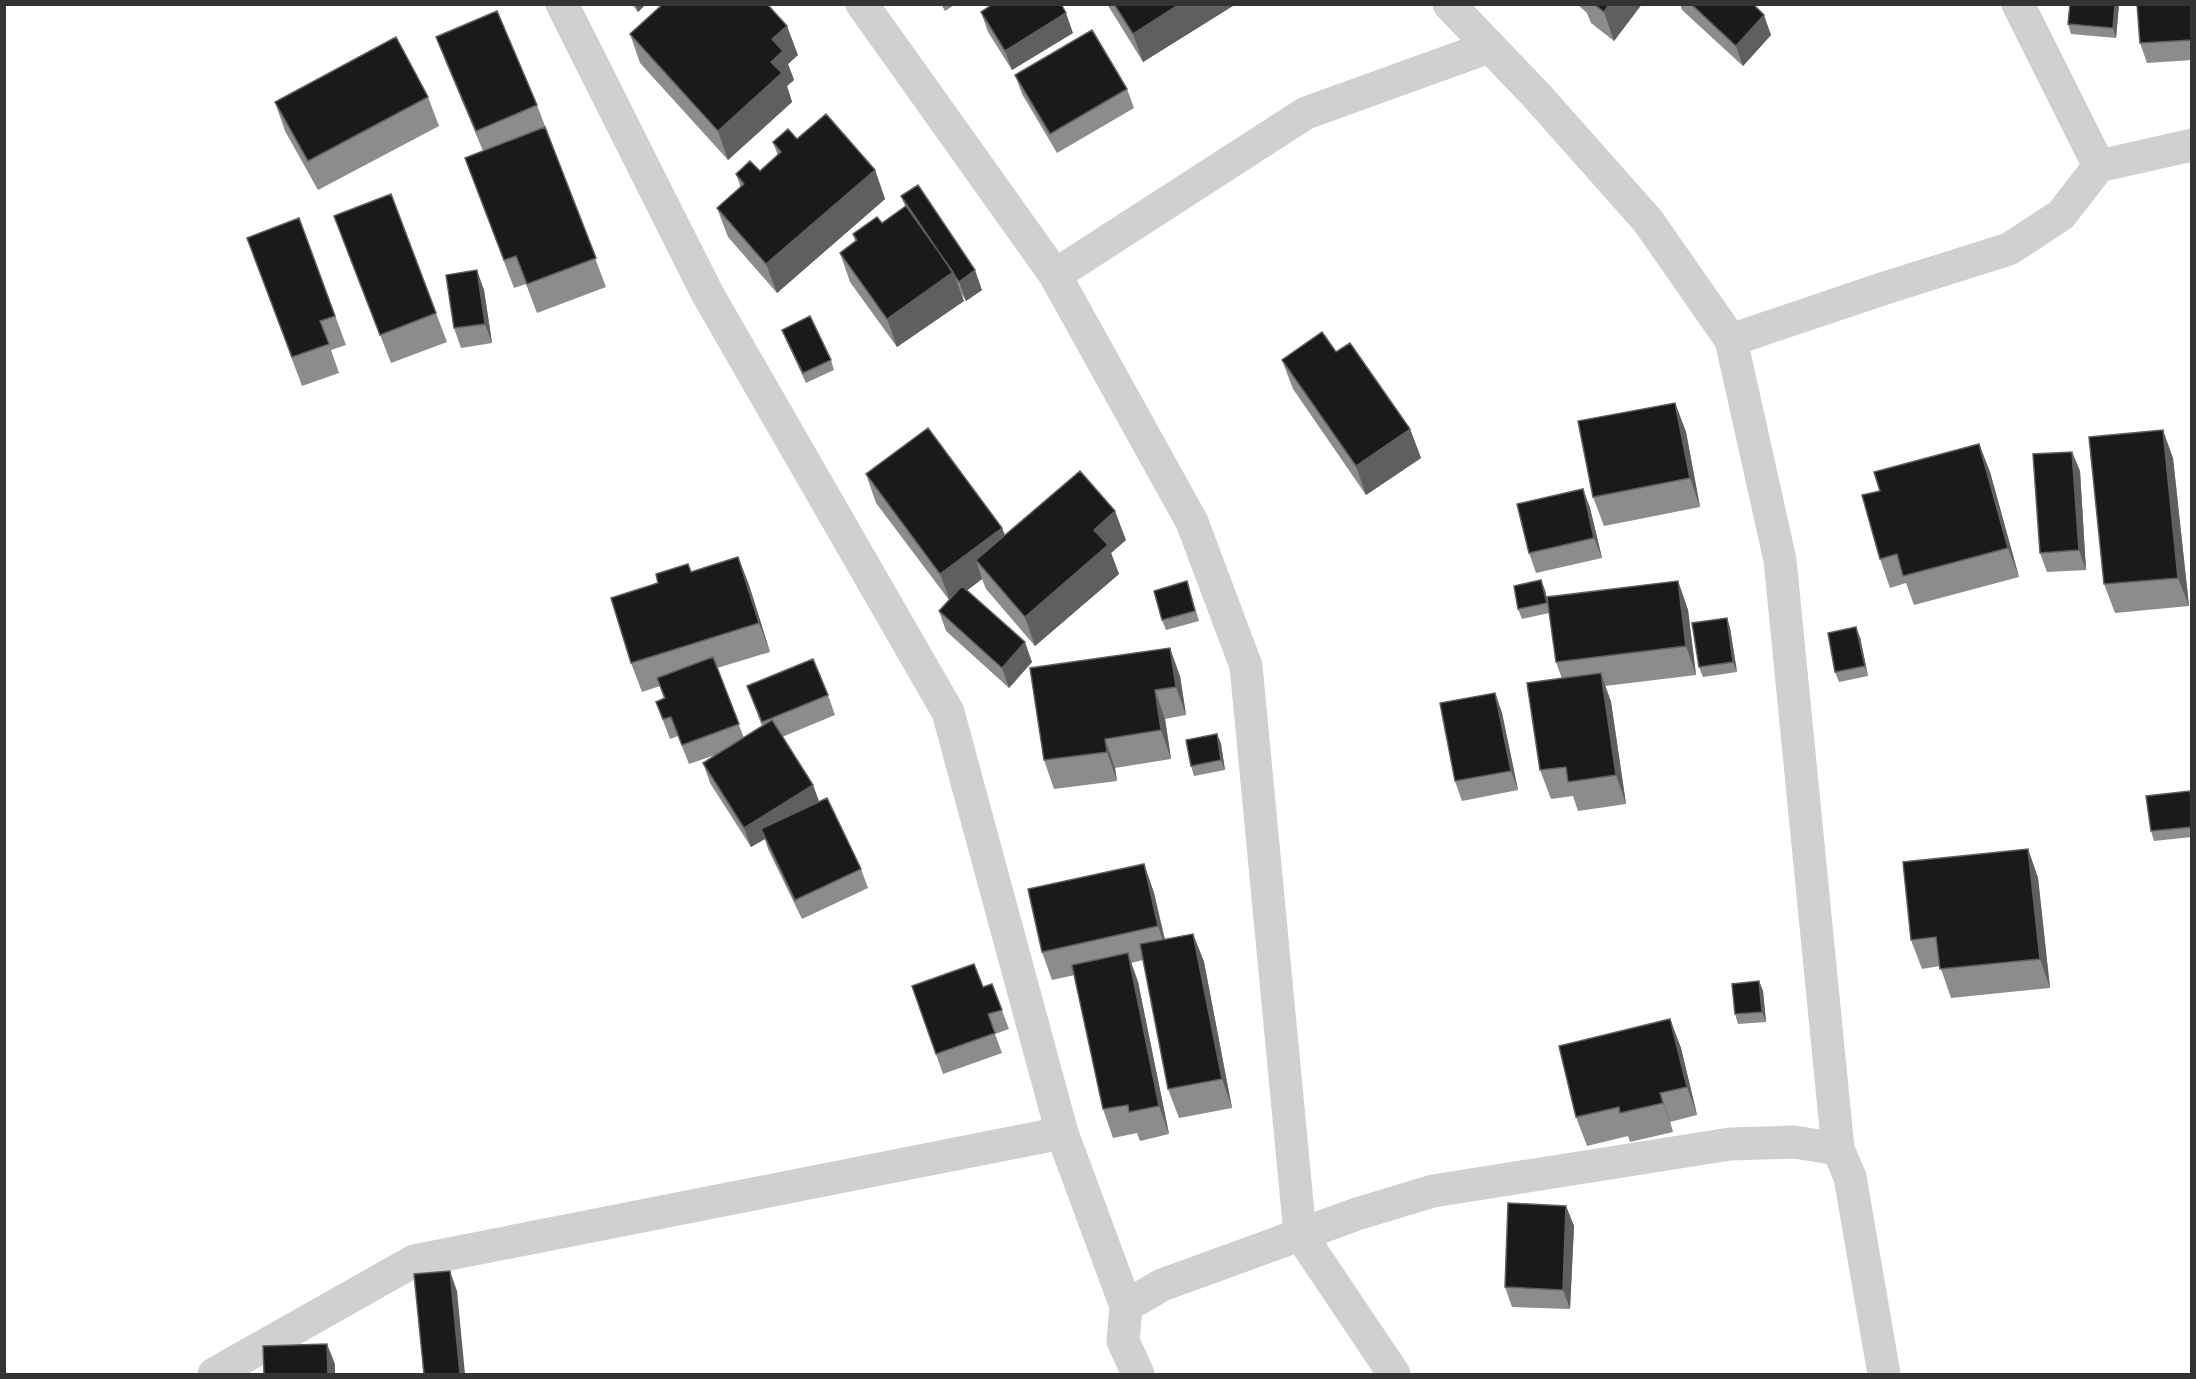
<svg xmlns="http://www.w3.org/2000/svg" width="2196" height="1379" font-family="'IBM Plex Sans',sans-serif">
<style>
.lines{fill:none;stroke-linecap:round;stroke-linejoin:round}
.minor{stroke:#d0d0d0;stroke-width:33}
.wall{fill:#8c8c8c}
.shaded-wall{fill:#5f5f5f}
.building{fill:#1a1a1a;stroke:#5f5f5f;stroke-width:1.5}
</style>
<rect width="100%" height="100%" fill="#fff"/>
<g class="lines">
<path class="minor" d="M562 4 707 293 948 712 1062 1133 1126 1306
M862 4 1055 275 1192 522 1246 666 1300 1234 1394 1374
M1449 4 1538 97 1648 221 1731 340 1780 560 1838 1149
M2099 166 2192 145
M1055 275 1306 113 1489 47
M1731 340 1882 289 2009 249 2061 215 2099 166 2018 4
M214 1374 414 1261 1062 1133
M1138 1374 1123 1341 1126 1306 1162 1285 1357 1214 1433 1191 1730 1144 1794 1142 1838 1149 1850 1177 1884 1374"/>
</g>
<path class="wall" d="M632 4H646L638 12Z
M941 4H956L945 11Z
M1107 4H1236L1143 62Z
M1577 4H1642L1614 41 1591 23 1587 13Z
M1680 4H1753L1771 35 1743 66 1682 10Z
M2119 4 2116 38 2071 34 2068 24Z
M2192 4V60L2147 63 2140 43Z
M981 12 1073 33 1012 70 988 32Z
M630 34 798 55 788 64 794 80 787 86 792 102 728 160 640 63Z
M436 37 537 105 606 287 537 313 526 284 514 288 465 158 483 151 447 65Z
M1015 75 1127 89 1134 108 1057 153 1022 94Z
M428 97 439 126 318 190 285 131 275 102Z
M797 139 875 170 885 199 777 293 728 237 717 208 741 188 736 174 760 171 778 156 773 142Z
M901 196 982 290 966 301 961 293 964 301 897 347 850 282 840 253 855 241 853 234 882 223 905 206Z
M334 216 436 313 447 342 391 363Z
M299 218 346 345 331 350 339 373 302 386 247 238Z
M484 290 492 343 461 348 454 328Z
M782 330 831 360 834 370 806 383 786 340Z
M1336 352 1410 429 1421 458 1366 495 1293 389 1282 360Z
M1675 403 1686 432 1700 507 1604 526 1593 497Z
M1979 444 1990 472 2019 577 1914 605 1906 583 1890 588 1880 559V491Z
M2072 452 2080 471 2086 570 2047 572 2040 553Z
M2173 458 2189 606 2115 613 2104 584Z
M866 474 1002 528 1005 535 1126 540 1111 553 1119 574 1035 646 986 589 982 579 967 590 1032 662 1009 688 946 631 939 611 949 600 876 503Z
M1583 489 1590 508 1602 558 1536 573 1529 553Z
M738 557 749 585 770 652 717 668 744 738 762 726 747 686 828 695 835 715 782 737 813 785 819 802 861 869 868 888 802 919 768 849 765 839 751 847 710 783 703 763 718 754 689 764 678 736 670 739 656 702 664 699 660 686 642 692 631 663 658 583Z
M1187 581 1199 621 1166 630 1162 620Z
M1678 581 1688 610 1696 675 1605 686 1611 702 1626 804 1578 811 1573 796 1551 799 1540 770 1562 679 1556 662 1549 613 1522 619 1518 609 1545 590 1548 605Z
M1727 618 1730 628 1737 672 1703 677 1699 667Z
M1860 637 1868 676 1839 682 1835 672Z
M1030 668 1180 676 1186 715 1165 719 1171 759 1115 768 1117 781 1054 789 1044 760Z
M1495 693 1502 713 1518 790 1462 801 1455 781Z
M1217 734 1221 744 1225 770 1194 776 1191 766Z
M2192 796V837L2154 841 2151 831Z
M2028 849 2038 878 2050 988 1951 998 1940 966 1922 969 1911 940Z
M1144 864 1154 893 1165 939 1193 934 1204 962 1232 1108 1179 1118 1168 1089 1143 960 1131 963 1138 982 1169 1134 1140 1141 1137 1133 1113 1138 1103 1109 1075 975 1052 980 1042 952Z
M1759 981 1763 991 1766 1022 1738 1024 1735 1014Z
M992 984 1009 1029 995 1034 1002 1053 943 1074 912 986 983 987Z
M1670 1019 1681 1048 1697 1115 1670 1122 1673 1132 1630 1142 1628 1136 1587 1146 1576 1117Z
M1566 1206 1574 1226 1570 1309 1512 1307 1505 1287Z"/>
<path class="shaded-wall" d="M635 4H646L638 12Z
M1180 4H1236L1143 62 1133 34Z
M1609 4H1642L1614 41 1604 12Z
M2115 4H2119L2116 38 2113 28Z
M1066 13 1073 33 1012 70 1005 51Z
M1764 15 1771 35 1743 66 1736 46Z
M787 26 798 55 788 64 794 80 787 86 792 102 728 160 718 131 771 62 772 39Z
M875 170 885 199 777 293 766 264Z
M477 270 484 290 492 343 485 324Z
M975 270 982 290 966 301 959 282Z
M953 272 964 301 897 347 887 319Z
M1675 403 1686 432 1700 507 1690 478Z
M1410 429 1421 458 1366 495 1356 466Z
M2163 430 2173 458 2189 606 2178 578Z
M1979 444 1990 472 2019 577 2008 548Z
M2072 452 2080 471 2086 570 2079 550Z
M1583 489 1590 508 1602 558 1594 538Z
M1115 511 1126 540 1111 553 1119 574 1035 646 1025 617 1094 530Z
M1002 528 1013 556 976 560 982 579 951 603 940 574Z
M738 557 749 585 770 652 759 623Z
M1541 580 1545 590 1550 613 1547 603Z
M1678 581 1688 610 1696 675 1686 646Z
M1727 618 1730 628 1737 672 1733 662Z
M1856 627 1860 637 1868 676 1865 666Z
M1025 642 1032 662 1009 688 1002 668Z
M1170 648 1180 676 1186 715 1176 687Z
M1601 673 1611 702 1626 804 1616 775Z
M1155 690 1165 719 1171 759 1161 730Z
M1495 693 1502 713 1518 790 1511 771Z
M1217 734 1221 744 1225 770 1221 760Z
M1105 739 1115 768 1117 781 1107 752Z
M813 785 820 804 761 829 765 839 751 847 744 828Z
M2028 849 2038 878 2050 988 2040 959Z
M1144 864 1154 893 1168 955 1158 926Z
M1193 934 1204 962 1232 1108 1222 1079Z
M1128 953 1138 982 1169 1134 1159 1106Z
M1759 981 1763 991 1766 1022 1762 1012Z
M1670 1019 1681 1048 1697 1115 1687 1087Z
M1660 1093 1670 1122 1673 1132 1663 1103Z
M1566 1206 1574 1226 1570 1309 1563 1290Z
M450 1271 457 1291 465 1374H460Z
M327 1344 335 1364V1374H328Z"/>
<path class="building" d="M663 4H767L787 26 772 39 783 51 771 62 782 73 718 131 630 34Z
M993 4H1061L1066 13 1005 51 981 12Z
M1114 4H1180L1133 34Z
M1594 4H1609L1604 12Z
M1691 4H1753L1764 15 1736 46Z
M2070 4H2115L2113 28 2068 24Z
M2137 4H2192V40L2140 43Z
M497 11 537 105 476 131 436 37Z
M1092 30 1127 89 1050 134 1015 75Z
M396 37 428 97 308 161 275 102Z
M826 114 875 170 766 264 717 208 744 184 736 174 750 161 760 171 781 152 773 142 788 129 797 139Z
M545 127 596 258 527 284 516 256 504 260 465 158Z
M918 185 975 270 959 282 901 196Z
M391 194 436 313 380 335 334 216Z
M906 206 953 272 887 319 840 253 857 240 853 234 877 217 882 223Z
M299 218 335 316 320 321 329 344 292 357 247 238Z
M477 270 485 324 454 328 446 275Z
M810 316 831 360 803 373 782 330Z
M1322 332 1336 352 1350 343 1410 429 1356 466 1282 360Z
M1675 403 1690 478 1593 497 1578 421Z
M928 428 1002 528 940 574 866 474Z
M2163 430 2178 578 2104 584 2089 437Z
M1979 444 2008 548 1903 576 1897 554 1880 559 1862 495 1880 491 1874 472Z
M2072 452 2079 550 2040 553 2033 454Z
M1080 471 1115 511 1094 530 1108 545 1025 617 976 560Z
M1583 489 1594 538 1529 553 1517 504Z
M738 557 759 623 631 663 611 598 658 583 656 574 688 564 691 572Z
M1541 580 1547 603 1518 609 1514 586Z
M1187 581 1195 611 1162 620 1154 591Z
M1678 581 1686 646 1556 662 1547 597Z
M962 586 1025 642 1002 668 939 611Z
M1727 618 1733 662 1699 667 1692 623Z
M1856 627 1865 666 1835 672 1828 633Z
M1170 648 1176 687 1155 690 1161 730 1105 739 1107 752 1044 760 1030 668Z
M713 657 739 724 682 745 671 717 663 719 656 702 665 698 657 678Z
M813 659 828 695 762 722 747 686Z
M1601 673 1616 775 1568 782 1566 767 1540 770 1527 683Z
M1495 693 1511 771 1455 781 1440 703Z
M772 720 813 785 744 828 703 763Z
M1217 734 1221 760 1191 766 1186 740Z
M2190 791 2192 806V827L2151 831 2146 796Z
M827 798 861 869 795 900 761 829Z
M2028 849 2040 959 1940 969 1936 937 1911 940 1903 862Z
M1144 864 1158 926 1042 952 1028 889Z
M1193 934 1222 1079 1168 1089 1140 944Z
M1128 953 1159 1106 1129 1112 1128 1105 1103 1109 1072 965Z
M974 964 983 987 992 984 1002 1010 988 1014 995 1033 936 1054 912 986Z
M1759 981 1762 1012 1735 1014 1732 984Z
M1670 1019 1687 1087 1660 1093 1663 1103 1620 1113 1619 1107 1576 1117 1559 1046Z
M1508 1203 1566 1206 1563 1290 1505 1287Z
M450 1271 460 1374H424L414 1274Z
M327 1344 328 1374H264L263 1346Z"/>
<rect width="2196" height="1379" fill="none" stroke="#333333" stroke-width="12"/>
</svg>
